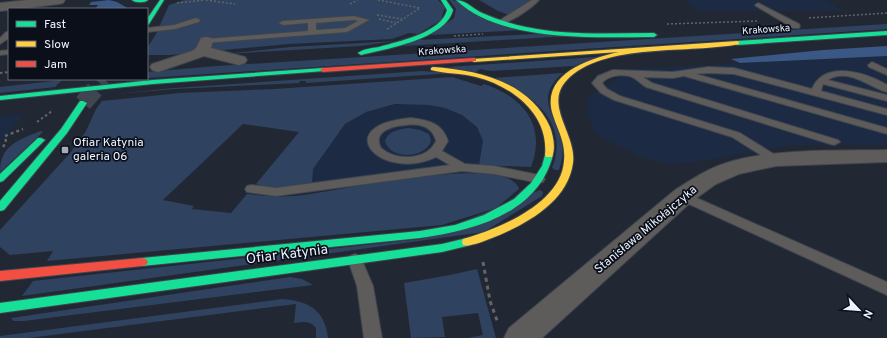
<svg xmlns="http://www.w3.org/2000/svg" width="887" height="338" font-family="Overpass,sans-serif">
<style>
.built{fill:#1c2b43}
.green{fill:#2f4260}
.forest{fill:#3b5785}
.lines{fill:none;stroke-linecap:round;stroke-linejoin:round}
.secondary-tunnel{stroke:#3f4652;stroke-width:18;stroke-dasharray:18 8;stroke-linecap:butt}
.lane-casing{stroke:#3f454e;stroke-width:2}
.street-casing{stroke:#3f454e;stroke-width:2}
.fast-casing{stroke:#3f454e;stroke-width:2}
.slow-casing{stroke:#3f454e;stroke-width:2}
.jam-casing{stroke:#3f454e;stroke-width:2}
.path-far3{stroke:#646467;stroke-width:1.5;stroke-dasharray:2 2;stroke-linecap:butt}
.path-far2{stroke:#646467;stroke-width:2;stroke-dasharray:2.5 2.5;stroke-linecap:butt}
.path-far1{stroke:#646467;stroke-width:2.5;stroke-dasharray:3 3;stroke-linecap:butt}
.path{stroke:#646467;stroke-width:3;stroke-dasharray:4 4;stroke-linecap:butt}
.lane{fill:#5e5b5b;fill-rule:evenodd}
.street{fill:#5e5b5b;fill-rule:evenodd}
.fast{fill:#16e098;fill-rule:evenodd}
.slow{fill:#ffcf43;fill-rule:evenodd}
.jam{fill:#f24e42;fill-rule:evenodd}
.poi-dot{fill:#a5acb8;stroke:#0a0f19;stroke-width:1.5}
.labels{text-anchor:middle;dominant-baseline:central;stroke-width:3.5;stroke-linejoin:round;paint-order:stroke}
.far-street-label{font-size:10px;fill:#ecf3ff;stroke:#0a0f19}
.poi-label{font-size:12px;fill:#ecf3ff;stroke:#0a0f19;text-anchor:start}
.street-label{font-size:12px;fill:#ecf3ff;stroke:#0a0f19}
.near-street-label{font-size:14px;fill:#ecf3ff;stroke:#0a0f19}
</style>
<rect width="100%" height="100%" fill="#212833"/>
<path class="built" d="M686 0H826L843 11H696Z
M887 56V145H790L696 162 671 164 639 156 596 134 588 114 587 98 632 69Z
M410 103 429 105 445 108 462 115 477 127 483 141 479 165 312 185 313 169 345 124 366 112 379 108Z
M24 114 0 143V117Z"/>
<path class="green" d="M184 0H438L445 7 441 20 418 34 409 33 392 39 289 44 171 55H147V48L156 34 169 5Z
M449 0H453L524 30 430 35 454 18 456 9Z
M479 0H539L518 18 498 11Z
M887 24V29L147 78V72L217 66Z
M537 34 568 36 403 46 417 40Z
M396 41 361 46 224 54 290 47Z
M596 57 574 66 491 71 480 69 476 72 448 67Z
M422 71 454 73 306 83V81H300L299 83 175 89 116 94 174 88Z
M563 73C533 99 556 114 562 142 564 151 562 161 559 170H555L552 168C570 123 532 93 494 78Z
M452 77 481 86 484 84C523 97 547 125 531 167L479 165 483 141 477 127 462 115 445 108 429 105 395 104 366 112 345 124 313 169 312 185 270 188 256 184 299 132 243 124 163 200 194 206 192 209 231 213 247 194C263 196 279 197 295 196 328 194 508 151 519 189L496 208 442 225 47 261 53 251 10 255 0 247V230L71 152 86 131 96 109 102 101 180 93 274 89Z
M62 80 55 87 0 93V87Z
M409 128 420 130 429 134 431 141C425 159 390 160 385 141 388 131 399 129 409 128Z
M40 131 43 132 0 172C0 145 19 140 40 131Z
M540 190 543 192 542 196 484 232 22 296 33 281 421 239Z
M477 269 496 338H468L483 335 478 313 442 317 445 337 411 338 404 283 450 275Z
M290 277 302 279 313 285 24 321H13L11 318Z
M282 299C309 301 325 310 328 338H316V328C309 320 304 322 294 323L296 304 29 338H0V336L8 335Z"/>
<path class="forest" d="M109 0 117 2 129 9H95L98 5H89L91 2Z
M887 46V56L740 63 731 59 823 50Z"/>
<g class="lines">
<path class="secondary-tunnel" d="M83 103 104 79"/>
<defs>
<path id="lane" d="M532 0H539C533 7 508 25 498 24L497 22Z
M758 3 799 24 800 26 799 28H793L756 6 755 5Z
M354 16 369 20 347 32 206 43 202 41 206 39 308 31V23L283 25 279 23 283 21ZM354 20 358 21 345 28 316 30V23Z
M196 18 200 20 199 22 175 29 147 32V28L174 25Z
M6 32H9V38L0 44V38Z
M9 50V54L0 55V51Z
M872 62 887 69V75L869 67 868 65Z
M708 67 734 68 812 89C824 60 866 72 887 85V92C870 88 848 67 828 80L887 95V101L823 84 821 91 887 109V115L734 74 708 73 696 74 887 128V134L684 76 673 78 643 77 652 83 838 140 840 142 834 145 830 144 646 87C641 84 635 77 629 76 620 74 608 76 602 83L607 89 620 96 740 133 780 158 782 160 780 162H772L732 137 614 100 601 93 592 83 598 76 613 70 673 72Z
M411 118C428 120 442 123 448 141L442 151 465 164 494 166 539 175 543 176 545 179 543 182 539 183 494 174 462 171 276 196 247 192 245 189 247 186 251 185 276 188 450 165 436 157C380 183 328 125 411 118ZM406 125C420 123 433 127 436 141 427 161 396 161 381 148 372 131 393 126 406 125Z
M683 192 887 282V295L678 199 677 196 678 193Z
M355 254 360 256 373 286 382 338H364L357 286 348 260 350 256Z"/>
<path id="street" d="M28 0H65L63 3 59 4 0 11V3Z
M206 37 211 38 213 41 211 48 245 57 247 60 245 63 239 65 204 56 158 72 152 70 150 67 152 64 192 51 196 48 201 38Z
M887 150V162L776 166 739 174 716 184 691 202 542 338H504L509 328 675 190C691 180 707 169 726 163 772 148 838 151 887 150Z"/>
<path id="fast" d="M132 0H148C145 3 135 3 132 0Z
M160 0H164L149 24 147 25V19Z
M441 0H446L453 10C446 39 386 49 361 55L358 53C363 49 372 48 379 47 399 41 441 33 447 10Z
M456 0C466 0 473 9 482 13 496 19 511 24 526 27 568 36 612 33 654 33L657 35 654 37C594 37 502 43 456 0Z
M887 31V35L737 45 734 43 737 41Z
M323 68 326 70 325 71 153 84 0 100V96L153 80Z
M80 101H83L87 103 67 133 4 210 0 211V201L61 129Z
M38 138H41L45 140 3 181 0 182V174Z
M549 152 553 155C538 214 473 231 420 238L142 266 138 265 136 262 138 259 142 258 420 231 455 225 484 215 514 199 531 183 542 166 545 155Z
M467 238 471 239 472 242 471 245 442 252 0 313V303L442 244Z"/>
<path id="slow" d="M737 41 739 42V44C692 54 603 42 567 80 543 105 577 134 573 163 568 202 525 225 492 238 484 241 471 247 463 245L462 242 463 239C498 229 561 204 564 161 566 141 557 130 552 112 542 73 591 58 619 52L474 62 472 61V59Z
M433 67C478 70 530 82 550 127 553 135 556 148 552 157H546L545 155C549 114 512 86 476 77 461 73 446 74 431 70V68Z"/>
<path id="jam" d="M474 58 476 59V61L323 72 320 70 323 68Z
M142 258 146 259 148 262 146 265 142 266 0 281V271Z"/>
</defs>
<use href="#lane" class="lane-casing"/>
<use href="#street" class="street-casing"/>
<use href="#fast" class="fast-casing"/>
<use href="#slow" class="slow-casing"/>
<use href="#jam" class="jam-casing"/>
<path class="path-far3" d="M206 0 235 4
M378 0 420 8 386 30
M177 3 205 0
M350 4 358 0
M377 15 402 19
M809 18 887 13
M379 19 396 23
M667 24 758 21
M454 36 483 34"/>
<path class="path-far2" d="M0 73 9 72
M37 122 52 111"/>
<path class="path-far1" d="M3 147 6 142 5 136 23 129"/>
<path class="path" d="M483 262 490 301 498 323"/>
<use href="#lane" class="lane"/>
<use href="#street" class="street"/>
<use href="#fast" class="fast"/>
<use href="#slow" class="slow"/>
<use href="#jam" class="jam"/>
</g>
<rect class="poi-dot" x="61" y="146" width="8" height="8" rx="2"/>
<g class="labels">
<g class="far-street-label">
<text transform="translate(766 30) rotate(-4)">Krakowska</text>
<text transform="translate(442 51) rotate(-4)">Krakowska</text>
</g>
<g class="poi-label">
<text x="73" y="143">Ofiar Katynia<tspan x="73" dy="14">galeria 06</tspan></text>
</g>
<g class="street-label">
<text transform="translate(646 230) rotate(-40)">Stanisława Mikołajczyka</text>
</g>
<g class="near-street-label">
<text transform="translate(287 255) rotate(-7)">Ofiar Katynia</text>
</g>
</g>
<rect x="8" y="8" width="140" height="72" fill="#0a0f19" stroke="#646a75"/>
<rect x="16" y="21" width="20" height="6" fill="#16e098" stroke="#646a75"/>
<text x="44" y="28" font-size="12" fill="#ecf3ff">Fast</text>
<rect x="16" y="41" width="20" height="6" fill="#ffcf43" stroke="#646a75"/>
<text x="44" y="48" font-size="12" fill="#ecf3ff">Slow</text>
<rect x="16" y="61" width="20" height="6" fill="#f24e42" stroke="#646a75"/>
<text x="44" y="68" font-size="12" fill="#ecf3ff">Jam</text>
<g transform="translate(859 310) rotate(116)" stroke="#0a0f19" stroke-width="3" paint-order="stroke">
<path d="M0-3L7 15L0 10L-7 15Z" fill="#ecf3ff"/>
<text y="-6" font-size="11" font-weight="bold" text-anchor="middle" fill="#ecf3ff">N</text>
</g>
</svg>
